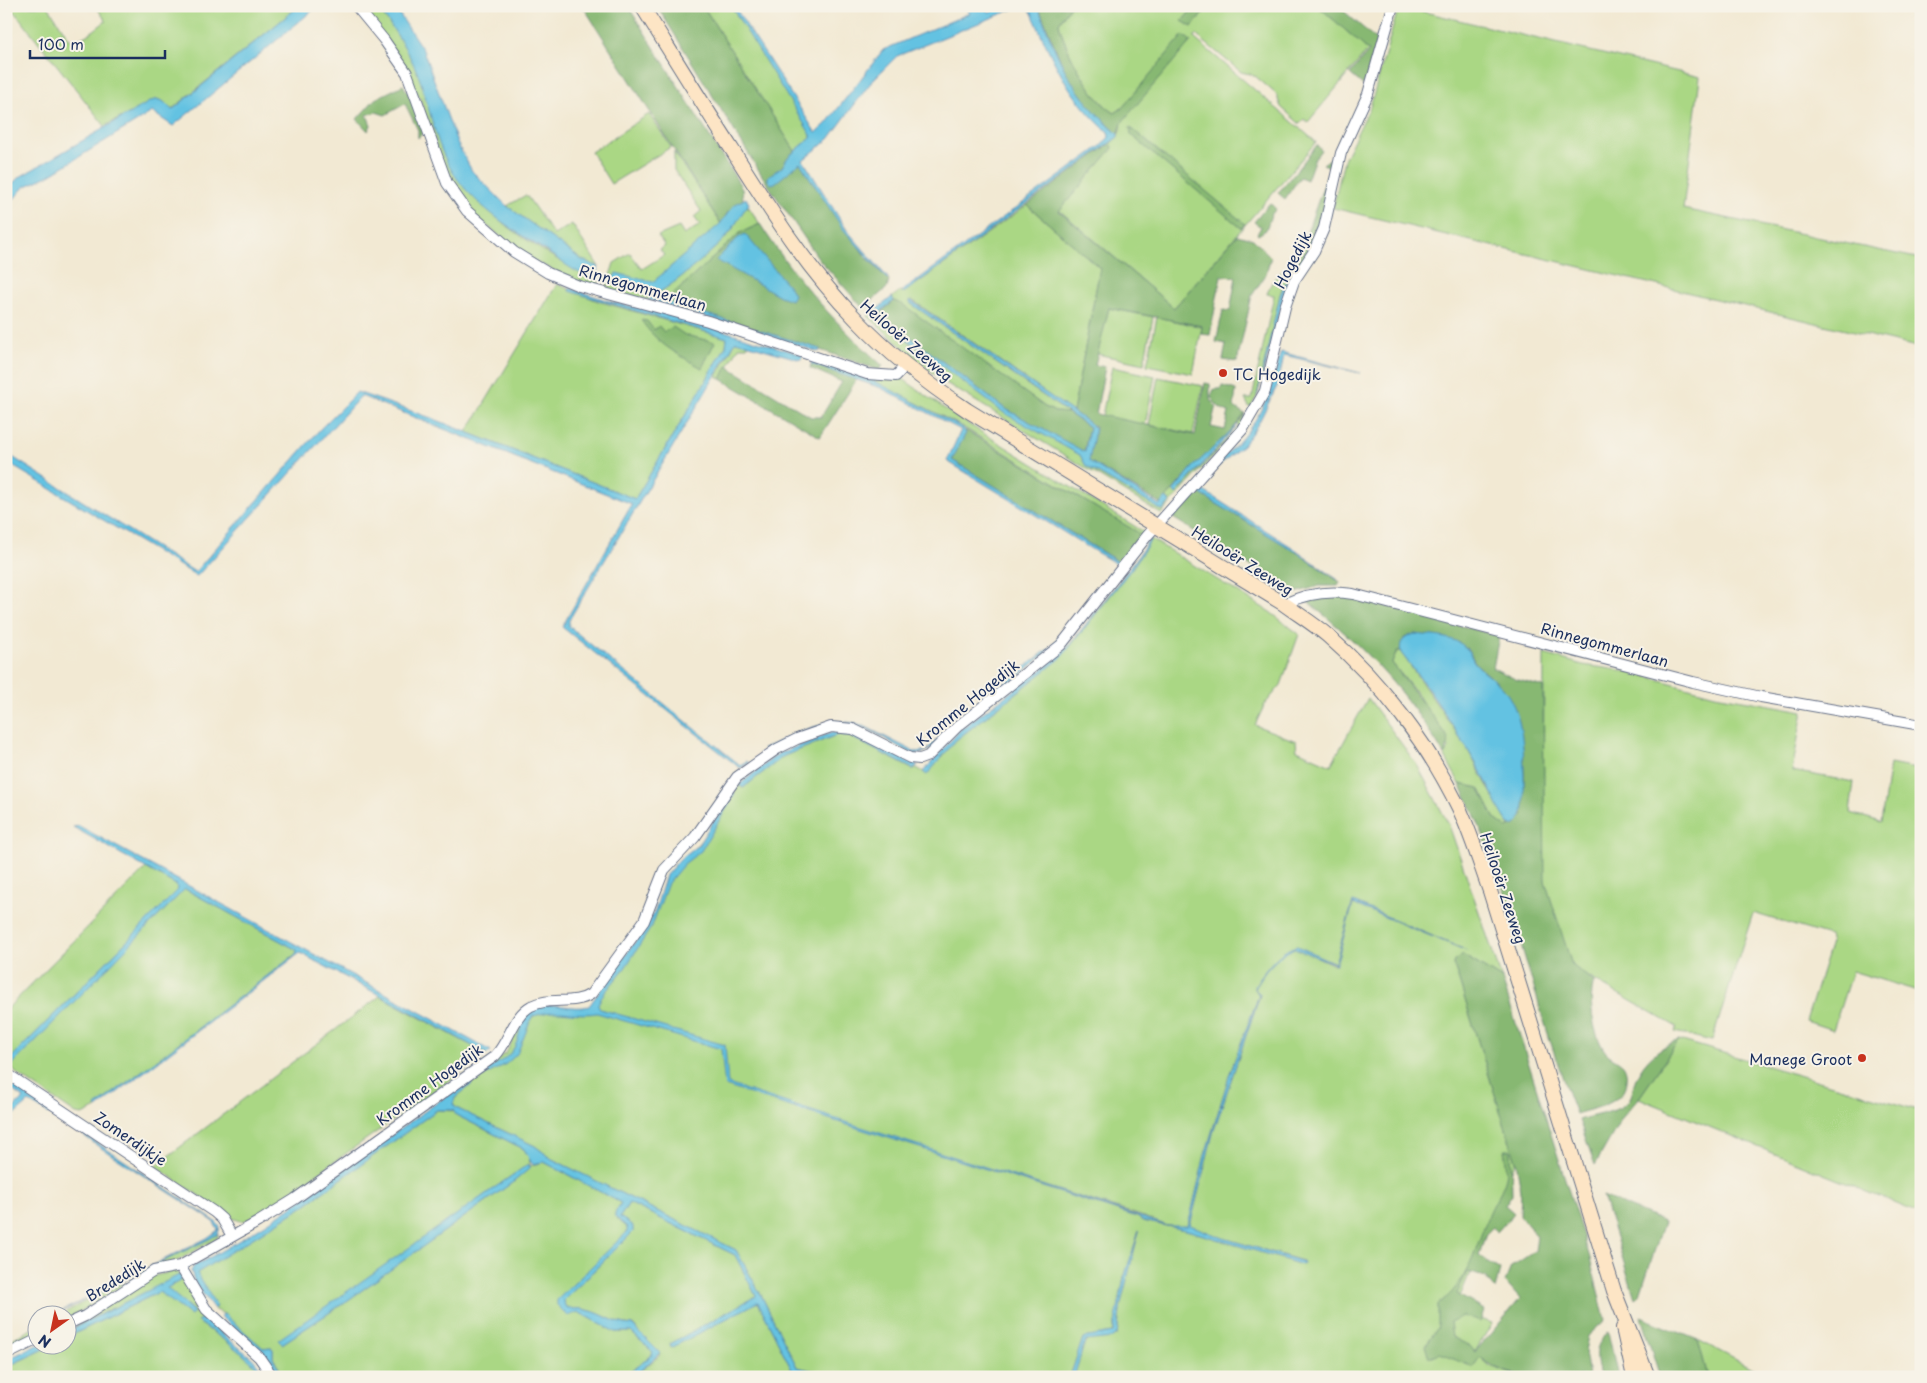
<svg xmlns="http://www.w3.org/2000/svg" width="1927" height="1383" font-family="'Playpen Sans',sans-serif">
<style>
.green{fill:#aad784;stroke:#628371;fill-rule:evenodd}
.forest{fill:#87b872;stroke:#517468}
.water{fill:#64c2e2;stroke:#4078a0}
.lines{fill:none;stroke-linecap:round;stroke-linejoin:round}
.street-casing{stroke:#667087;stroke-width:12}
.secondary-casing{stroke:#667087;stroke-width:16}
.street{stroke:#fff;stroke-width:10}
.secondary{stroke:#fde5c5;stroke-width:14}
.poi-dot{fill:#c8321e;stroke:#f7f3e8;stroke-width:2}
.labels{text-anchor:middle;dominant-baseline:central;stroke-width:4;stroke-linejoin:round;paint-order:stroke}
.street-label{font-size:15px;fill:#1b2f5e;stroke:#f7f3e8}
.poi-label{font-size:15px;fill:#1b2f5e;stroke:#f7f3e8;text-anchor:start}
</style>
<rect width="100%" height="100%" fill="#f7f3e8"/>
<filter id="ink" filterUnits="userSpaceOnUse"><feTurbulence type="fractalNoise" baseFrequency=".02" numOctaves="2"/><feDisplacementMap in="SourceGraphic" scale="10" xChannelSelector="R" yChannelSelector="G"/><feConvolveMatrix kernelMatrix="1 2 1 2 8 2 1 2 1" color-interpolation-filters="sRGB"/></filter>
<filter id="wash" filterUnits="userSpaceOnUse"><feTurbulence type="fractalNoise" baseFrequency=".0096" numOctaves="4" result="noise"/><feDisplacementMap in="SourceGraphic" scale="20" xChannelSelector="R" yChannelSelector="G"/><feGaussianBlur stdDeviation="1.12" result="paint"/><feColorMatrix in="noise" values="0 0 0 0 0 0 0 0 0 0 0 0 0 0 0 0 0 1.4 0 .05"/><feComposite in="paint" operator="in"/></filter>
<g filter="url(#wash)">
<rect width="100%" height="100%" fill="#f2e9d3"/>
<path class="green" d="M10 6H48L69 39C81 43 96 28 106 21L96 6H299L171 110 163 101 157 99 105 126Z
M359 6H377C392 27 407 48 417 71 429 100 439 130 452 159 456 168 459 178 465 186 483 214 562 267 594 277L601 274 598 283 591 288 530 259 472 214 447 178 420 98Z
M703 6H731L811 133V138L795 151Z
M1070 6H1195L1183 21 1192 27 1209 6H1318L1368 50 1308 122 1304 119 1300 124 1281 107 1276 94 1254 75 1241 72 1196 35 1194 38 1316 142 1174 308 1059 210 1113 148 1111 143C1122 135 1123 122 1122 108L1115 113C1093 102 1063 47 1059 23Z
M1399 6 1700 77 1683 209 1921 259V348L1333 208 1344 160 1370 107Z
M649 114 671 147 611 184 591 152Z
M674 152 721 224 653 282 617 285 647 293 650 300 611 292 607 285 614 263 630 253 642 269 664 255 660 250 665 246 658 236 679 227 684 235 700 225 694 217 701 211 674 170Z
M526 195 554 235 572 224 599 267 582 260 507 206Z
M1027 205 1100 268 1073 412 912 300 910 303 1068 413 1055 412 1045 407 891 298 900 291 905 292 918 283Z
M748 206 760 224 740 233 665 302 654 299V294C665 293 719 245 728 235 736 226 739 214 748 206Z
M1287 268 1291 276 1287 285 1284 283 1280 295 1257 396 1251 407H1249L1245 399H1252L1274 295 1267 294C1269 285 1278 272 1287 268Z
M557 284 598 301 727 338 726 346 707 379 635 499 467 432Z
M878 307 874 312 876 316 994 405 1080 455 1086 466 1161 510 1170 501 1166 498 1173 491 1176 494 1239 426 1238 424 1245 414 1244 422 1161 514 946 383 911 355 868 316Z
M1109 308 1153 317 1144 364 1097 354Z
M1157 317 1202 327 1193 374 1147 365Z
M736 341 749 344 747 347H739L721 379 717 376Z
M1112 367 1155 376 1145 425 1102 416Z
M866 377 886 380 903 379 952 414 1144 532 1120 566 1117 564 1120 563 1138 533 961 426Z
M1158 377 1203 386 1193 434 1149 425Z
M1151 539 1270 612 1299 634 1281 685 1265 704 1255 725 1296 741 1297 750 1331 765 1368 698 1417 765 1449 825 1502 979 1463 955 1454 965 1516 1161 1454 1311 1492 1323 1475 1352 1490 1366 1519 1377H1074L1085 1341 1117 1335 1121 1303 1139 1231 1124 1278 1113 1333 1083 1338 1070 1377H840L797 1367 760 1293 736 1250 552 1159 535 1146 456 1108 453 1104 455 1098 472 1084 470 1080 506 1053 523 1020 537 1009 573 1010 591 1006 655 914 665 880 707 834 739 785 743 788 784 756 839 734 851 737 912 769 917 768 927 774 956 740 1027 685 1062 653 1082 631ZM1353 902 1463 949 1353 904 1336 964H1332L1298 948 1335 963ZM1258 981 1255 989 1260 995 1213 1133 1190 1226 1223 1238 1303 1261 1302 1265 1190 1231 1143 1221 1137 1217 890 1138 1138 1215 1168 1226 1185 1228 1188 1226 1205 1155 1231 1070 1259 995 1254 987Z
M1397 651H1400L1465 745 1510 827 1507 828 1495 819 1479 788 1460 784 1444 755 1449 748 1418 695 1392 663Z
M1544 654 1583 665 1627 671 1715 695 1803 711 1792 771 1854 782 1850 813 1881 822 1890 764 1921 770V992L1852 971 1833 1030 1806 1021 1831 943 1829 936 1753 913 1712 1041 1675 1032 1677 1027 1576 970 1569 959 1545 881 1543 868Z
M146 868 176 885 178 890 6 1063V1010Z
M185 889 297 950 296 954 96 1106 97 1108 83 1115 76 1114 16 1073 10 1066Z
M380 996 487 1054 253 1219 241 1221 232 1218 155 1166Z
M1679 1040 1921 1111V1214L1639 1098Z
M437 1110 455 1111 456 1115 524 1149 529 1156 530 1165 514 1174 279 1341 282 1344 344 1303 516 1180 530 1166 544 1162 621 1203 615 1213V1217L627 1227 628 1232 558 1299 568 1316 578 1312 615 1332H631L653 1352 651 1356 624 1377H284L273 1358V1349L270 1347 263 1348 224 1314 214 1309 216 1307 196 1273 301 1208Z
M629 1203 735 1255 756 1296 670 1344 671 1347 758 1302 793 1372 791 1377H633L660 1355 633 1325C610 1323 606 1314 587 1310 578 1307 572 1311 564 1306V1300L633 1232 632 1226 620 1217Z
M218 1233V1238L177 1261 126 1280 118 1288 68 1319V1316H58L152 1266 211 1238Z
M176 1271 181 1274 204 1312 225 1336 202 1318 198 1322C221 1338 245 1353 264 1375L263 1377H6V1367L51 1346H68V1337L159 1292 191 1315 194 1311 166 1288 110 1309 68 1331 148 1277Z
M37 1326V1335L6 1353V1342Z
M1698 1340 1769 1377H1708Z"/>
<path class="forest" d="M583 6H628L742 188 743 199 728 212 721 224Z
M657 6H703L795 151 788 157 782 167 767 178 771 184 800 162 865 256 889 281 887 288 863 308 819 259 766 182Z
M1038 6H1070L1059 23C1063 47 1093 102 1115 113L1122 108 1183 35 1191 41 1123 121 1118 134 1092 110 1067 76Z
M1195 6H1209L1192 27 1182 21Z
M1318 6H1338L1377 40 1364 86 1350 74 1369 51Z
M403 85 414 102 424 132 418 138V130L405 104 385 115 376 112 367 115 371 125 368 131 357 119 375 99Z
M1130 127 1245 224 1241 228 1131 135Z
M1111 143 1113 148 1059 211 1174 308 1237 235 1253 239 1271 257 1265 276 1252 295 1237 362 1223 360 1226 344 1216 342 1223 310 1230 311 1236 277 1221 276 1210 335 1201 334 1202 326 1109 308 1095 365 1105 367 1096 414 1195 435 1205 383 1210 384V399L1217 408 1215 409 1211 427 1225 430 1229 412C1220 409 1216 405 1211 397L1214 389H1221L1223 386 1236 390 1234 407 1245 414 1227 436 1194 466 1161 504 1089 461 1095 427 1073 412 1100 268 1027 205Z
M1317 145 1321 150 1315 158 1307 180 1300 177 1285 199 1278 193Z
M1330 159 1334 163C1327 200 1322 231 1301 263L1293 262 1289 257 1290 255 1298 258 1330 167 1323 164Z
M1270 203 1276 209 1271 215 1266 230 1258 235 1257 234 1261 227 1254 222Z
M760 224C796 280 834 322 883 366L879 370 791 340 665 302 740 233Z
M894 301 902 304 1045 407 1055 412 1068 413 1089 427 1084 453 1004 408 882 316 880 313Z
M641 320 647 321 654 330 659 326 664 332 673 327 685 335 715 342 702 368C677 354 657 344 641 320Z
M811 364 857 379 820 437 721 379 727 366 811 417H821L842 382 810 368Z
M965 430 1139 533 1138 537 1119 562 952 460Z
M1199 493 1298 553 1340 582 1338 586H1319L1295 593 1173 518Z
M1311 596H1349L1499 636 1493 668 1515 679 1543 687 1545 881 1572 965 1594 982C1588 1000 1593 1031 1603 1048 1608 1057 1617 1059 1623 1065 1626 1069 1627 1076 1626 1080 1626 1104 1594 1108 1576 1114 1533 1005 1513 888 1460 784L1479 788 1495 819 1507 828 1515 825 1523 815 1524 772 1519 723 1501 686 1476 664 1467 648 1415 634 1404 638 1400 651H1397L1392 663 1446 734 1449 743 1444 755C1408 693 1361 643 1304 599Z
M1463 955 1502 979 1590 1258 1605 1320 1588 1336 1585 1351 1589 1377C1551 1377 1510 1383 1480 1357L1473 1367 1439 1353 1429 1357 1425 1346 1438 1327V1304C1469 1284 1476 1244 1490 1212 1495 1200 1503 1190 1506 1177 1508 1170 1505 1159 1504 1150H1511L1512 1194 1505 1205 1514 1213 1497 1232 1493 1227 1485 1235 1479 1256 1500 1270 1495 1289 1485 1277 1467 1272 1457 1294 1484 1310 1480 1322 1462 1316 1450 1322 1452 1337 1470 1346 1475 1352 1520 1299 1505 1282 1511 1267 1535 1251 1537 1236 1520 1216 1521 1191 1516 1161 1454 965 1455 961Z
M1679 1040 1639 1098 1622 1118 1595 1165 1579 1120C1593 1115 1613 1113 1624 1105 1634 1098 1632 1087 1636 1078 1645 1058 1660 1047 1679 1040Z
M1603 1196 1664 1222 1640 1294 1635 1298Z
M1641 1317 1698 1340 1708 1377H1660Z
M1608 1332 1617 1372 1619 1377H1600C1596 1357 1593 1346 1608 1332Z"/>
<path class="water" d="M299 6H318L173 126 152 112 48 176 24 187 6 208V191L18 178 151 101C162 97 164 102 172 110Z
M377 6H394L423 50 458 145 472 171 507 206 582 260 599 267 596 276C582 279 561 261 549 253 513 230 470 204 449 166 433 137 429 102 417 72 407 48 392 27 377 6Z
M731 6H734L816 133 826 124 883 50 970 13 964 6H981L990 12 1004 6H1021L897 56 872 81 829 139 803 160 846 229 888 278V280L843 229 800 163 775 183 771 184 768 181V176L782 167 788 157 811 138V135Z
M1027 6H1038C1059 63 1071 92 1118 134V137L905 292H901L1101 146 1109 137 1108 132C1068 97 1052 60 1032 13Z
M746 198 749 204C740 214 736 226 727 236 718 247 665 293 654 294V298L820 349 819 352 650 300 647 293 617 285 612 281 616 273 653 282 720 224 734 205Z
M745 234 791 289 794 295 791 300 780 296 716 260 738 238Z
M1286 282 1287 285 1257 396 1280 295Z
M570 288 612 302 672 315 803 355 801 360 736 341 569 620V626L584 639 740 765 747 761 749 763 740 768 562 627 632 504 361 396 197 576 6 462V453L195 572 322 427 357 392 434 419 635 499 707 379 726 346 727 338 569 291Z
M892 297 894 301 882 310 881 315 1004 408 1085 452 1089 427 910 303V300L1092 425 1095 430 1089 461 1159 505 1166 498 1170 502 1163 510 1159 509 1086 466 1080 455 1004 413 876 316 875 311Z
M1281 352 1360 373 1284 355 1278 384 1258 424 1243 445 1209 474C1216 460 1233 450 1243 437 1267 408 1270 387 1281 352Z
M813 358 880 384 963 428 966 433 952 460 1120 563 1117 564 1098 553 947 461 961 430 881 388 811 364Z
M1238 424 1176 494 1173 491 1194 466Z
M1199 488 1295 549 1338 580 1298 553 1199 493 1172 518Z
M1149 539 1150 541 1133 567 1060 659 956 740 927 775 923 772 962 728 1049 664 1071 643 1135 561Z
M1110 573 1066 633 1051 649 931 749 920 754H913C897 747 884 737 869 730 833 713 796 733 765 751L763 749 800 731 834 721 856 723 866 727 915 752 926 751 955 721 1052 646Z
M1415 634C1431 636 1455 636 1466 648 1471 653 1472 660 1476 664 1484 673 1494 679 1502 687 1524 712 1524 751 1524 782 1524 796 1527 816 1515 825L1511 826C1498 811 1491 789 1481 772 1457 731 1431 691 1401 653 1398 641 1405 637 1415 634Z
M833 732C867 733 887 755 918 765L913 769 851 737 839 734 784 756 743 788 739 785 778 754Z
M732 792 735 794 701 851 684 864 668 883 652 926 625 968 602 996 598 1004 600 1009 725 1045 728 1084 1168 1226H1188L1205 1155 1231 1070 1259 995 1254 987C1263 972 1279 950 1297 946L1335 963 1353 902 1467 951 1353 904 1336 964 1294 948C1277 957 1263 971 1255 989L1260 994 1213 1133 1190 1225 1223 1238 1304 1262 1303 1265 1190 1231 1143 1221 1137 1217 725 1086 721 1049 597 1013C570 1017 558 1006 532 1017L517 1054 506 1064 479 1079 476 1075C489 1067 507 1061 514 1048 522 1034 518 1016 536 1008 554 1000 571 1011 589 1006L645 928 655 911 666 875 680 859 698 845Z
M79 826 491 1051 487 1054 415 1014 300 953 97 1108 96 1106 296 954 297 950 185 889 8 1069 6 1063 178 890 176 885 73 827Z
M470 1080 472 1084 455 1098 453 1104 456 1108 535 1146 552 1159 736 1250 760 1293 797 1367 840 1377H819L798 1372 796 1377H791L793 1372 758 1302 671 1348 670 1344 756 1296 735 1255 629 1203 620 1217 633 1226V1232L564 1300 565 1306C572 1311 578 1307 587 1310 606 1314 610 1323 632 1325L660 1353 633 1377H624L651 1356 653 1352 631 1332H615L578 1312 568 1316 557 1305V1300L627 1232V1227L615 1217V1213L621 1203 544 1162 532 1164 524 1149 456 1115 453 1110H437L301 1208 197 1273 217 1307 214 1309 195 1283 191 1271 194 1266C293 1214 377 1142 470 1080Z
M6 1081 65 1121 64 1123 29 1102 6 1122V1115L24 1098 6 1086Z
M84 1134 215 1221 220 1227 218 1234 211 1238 54 1315 207 1238 218 1230 213 1221 98 1146 83 1135Z
M527 1165H530V1168L516 1180 344 1303 282 1344 278 1340Z
M1139 1231 1121 1303 1117 1335 1112 1338 1085 1341 1074 1377H1070L1083 1338 1113 1333 1124 1278Z
M179 1275 182 1277 180 1281 167 1288 194 1312 191 1316 159 1292 68 1337V1331Z
M224 1314 263 1348 270 1347 273 1349V1358L284 1377H280L268 1358 220 1316Z
M202 1318 252 1358 268 1377H263L264 1375C245 1353 221 1338 197 1321Z
M37 1345 51 1346 6 1367V1360Z"/>
</g>
<g filter="url(#ink)">
<g class="lines">
<defs>
<path id="street" d="M356 6 384 40 407 73 447 183 467 211 514 252 548 273 579 286 708 321 867 374 896 376 906 365
M1284 604C1307 593 1328 590 1353 594L1693 682 1761 697 1921 725
M6 1073 214 1212 222 1219 232 1236
M180 1266 206 1309 259 1357 273 1377
M68 1324 85 1316 154 1271 180 1266 258 1222 295 1199 495 1056C509 1042 513 1016 531 1006 550 996 574 1006 591 994L644 921 664 870 695 837 737 777 777 749 797 739 831 727 853 729 910 758 920 759 928 756 958 726 1061 645 1147 536 1243 429 1265 391 1285 307 1294 281 1314 251 1324 228 1341 153 1368 94 1393 6
M6 1355 38 1339"/>
<path id="secondary" d="M642 6C672 54 702 103 733 151 770 210 807 269 856 319 889 354 928 384 967 410L1284 604C1299 615 1314 624 1328 636 1382 683 1428 744 1459 808 1471 834 1480 863 1490 891L1614 1291 1648 1377
M1623 1328 1634 1377"/>
</defs>
<use href="#street" class="street-casing"/>
<use href="#secondary" class="secondary-casing"/>
<use href="#street" class="street"/>
<use href="#secondary" class="secondary"/>
</g>
</g>
<g class="poi-dot">
<circle cx="1223" cy="373" r="5"/>
<circle cx="1862" cy="1058" r="5"/>
</g>
<g class="labels">
<g class="street-label">
<text transform="translate(1292 259) rotate(-63)">Hogedijk</text>
<text transform="translate(643 287) rotate(16)">Rinnegommerlaan</text>
<text transform="translate(907 340) rotate(41)">Heilooër Zeeweg</text>
<text transform="translate(1243 560) rotate(32)">Heilooër Zeeweg</text>
<text transform="translate(1605 644) rotate(15)">Rinnegommerlaan</text>
<text transform="translate(967 702) rotate(-39)">Kromme Hogedijk</text>
<text transform="translate(1504 888) rotate(72)">Heilooër Zeeweg</text>
<text transform="translate(429 1084) rotate(-36)">Kromme Hogedijk</text>
<text transform="translate(131 1138) rotate(34)">Zomerdijkje</text>
<text transform="translate(115 1279) rotate(-32)">Brededijk</text>
</g>
<g class="poi-label">
<text x="1233" y="373">TC Hogedijk</text>
<text x="1852" y="1058" text-anchor="end">Manege Groot</text>
</g>
</g>
<rect width="1927" height="1383" fill="none" stroke="#f7f3e8" stroke-width="25"/>
<g transform="translate(52 1330) rotate(213)"><circle r="24" fill="#f7f3e8" stroke="#9fa5b1"/>
<path d="M0-4L9 19L0 12L-9 19Z" fill="#c8321e"/>
<text y="-8" font-size="14" font-weight="bold" text-anchor="middle" fill="#1b2f5e">N</text>
</g>
<path d="M30 50v8h135v-8" fill="none" stroke="#1b2f5e" stroke-width="2.5"/>
<text x="38" y="50" font-size="15" fill="#1b2f5e" stroke="#f7f3e8" stroke-width="4" paint-order="stroke">100 m</text>
</svg>
